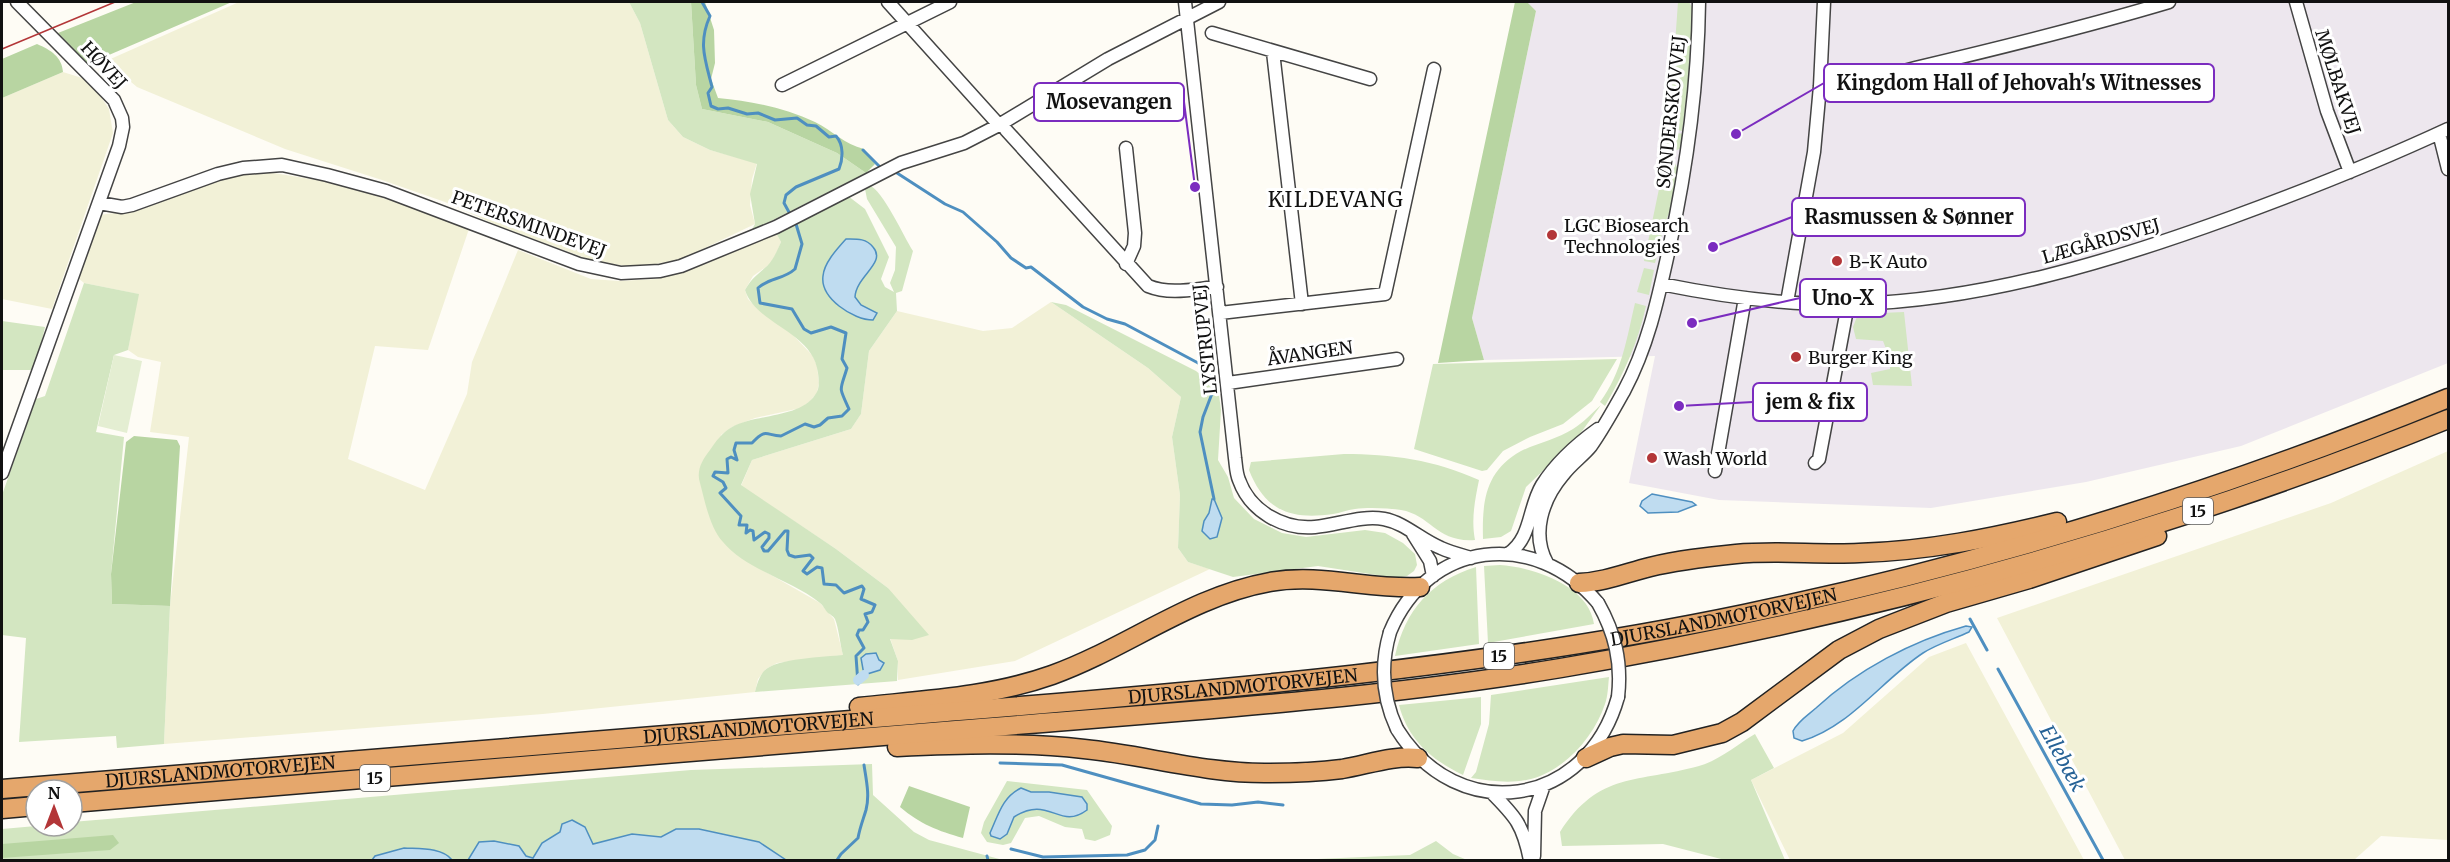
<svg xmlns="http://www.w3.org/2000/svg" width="2450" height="862" font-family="Merriweather,serif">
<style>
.industrial{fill:#ede7ee}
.farmland{fill:#f2f1d7}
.green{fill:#d3e6c1}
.forest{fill:#b8d5a2}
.pitch{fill:#e4eed2}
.water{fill:#bfdcf0;stroke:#4e8fc0;stroke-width:1.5}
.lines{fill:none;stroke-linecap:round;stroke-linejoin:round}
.stream{stroke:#4e8fc0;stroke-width:3}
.canal{stroke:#bfdcf0;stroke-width:10}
.minor-casing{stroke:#444;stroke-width:15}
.highway-casing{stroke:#222;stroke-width:21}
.minor{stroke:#fff;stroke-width:12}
.highway{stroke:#e5a76c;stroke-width:18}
.tram{stroke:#b33638;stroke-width:1.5}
.minor-bridge-casing{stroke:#444;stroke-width:15;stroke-linecap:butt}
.minor-bridge{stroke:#fff;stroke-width:12}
.poi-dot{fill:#b33638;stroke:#fff;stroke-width:2}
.labels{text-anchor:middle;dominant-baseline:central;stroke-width:6;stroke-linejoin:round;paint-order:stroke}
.shield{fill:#fff;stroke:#585858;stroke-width:1.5}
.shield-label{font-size:16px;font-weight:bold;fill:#111}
.street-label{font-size:18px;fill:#111;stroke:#fff}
.poi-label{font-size:18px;fill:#111;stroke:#fff;text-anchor:start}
.water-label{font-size:20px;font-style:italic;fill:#266296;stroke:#fff}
.quarter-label{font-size:21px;letter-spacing:1.5px;fill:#111;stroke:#fff}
.leader{fill:none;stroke:#7b2cbf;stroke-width:2}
.callout-dot{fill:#7b2cbf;stroke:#fff;stroke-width:2}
.callout{fill:#fff;stroke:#7b2cbf;stroke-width:2}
.callout-label{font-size:20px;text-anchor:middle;font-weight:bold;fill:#111}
</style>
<rect width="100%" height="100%" fill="#fefcf5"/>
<path class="industrial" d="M1514 2H2448V363L2241 446 2086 482 1931 508 1719 500 1629 483 1655 356 1484 360 1472 318 1536 11Z"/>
<path class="farmland" d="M239 2H629L640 23 668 120 683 137 710 150 757 163 752 179 750 205 755 224 682 259 635 268 588 259 501 227 445 202 382 180 285 149 137 87 106 61Z
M63 72 82 78 99 94 109 109 113 133 52 309 2 299V98Z
M267 172 336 183 470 226 428 350 375 346 348 459 425 490 467 394 472 362 518 250 591 279 619 281 656 279 706 264 775 231 781 242 776 254 770 264 753 276 745 290 748 299 757 308 791 333 813 356 817 366 819 383 817 393 810 401 801 408 755 418 732 427 721 435 740 557 820 603 834 619 843 655 777 663 766 669 758 679 755 692 543 714 164 744 170 606 189 437 150 432 161 362 138 357 128 350 138 294 84 283 78 278 100 215 143 209 219 180 242 173Z
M1051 302 1148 368 1181 397 1172 437 1180 495 1178 548 1188 562 1210 569 1015 661 898 680V661L890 638 912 639 888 588 836 549 741 486 752 460 851 429 861 414 869 351 897 311 983 331 1012 328Z
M2448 451V840L2381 836 2354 860H2125L1997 618 2331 503Z
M1966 643 2084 860H1790L1751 780 1843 733 1929 657Z"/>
<path class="green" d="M629 2H691L696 85 702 109 768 122 837 153 866 173 751 231 755 224 750 194 757 164 710 150 683 137 668 120 640 23Z
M1678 2H1689L1693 9 1687 111H1685L1682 131 1669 128Z
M1669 132 1684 134 1681 148 1675 151 1666 149Z
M1665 160 1674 162C1687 179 1668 212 1663 230 1660 241 1658 252 1655 263L1644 261Z
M869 185C883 190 904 237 913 251L902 291 896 293 897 311 869 351 861 414 851 429 752 460 741 485 836 549 888 588 929 635 912 640 890 639 898 661 897 681 755 692C757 684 759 677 764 671 776 658 825 657 843 655 840 644 839 629 835 619 833 616 831 615 828 613 825 610 823 605 820 603 792 580 746 570 723 542 710 528 705 502 700 483 696 471 702 460 710 450 716 441 722 433 732 427 755 414 800 418 815 395 820 389 819 381 818 373 813 331 756 325 745 290 754 275 758 275 769 264 774 258 778 249 781 242L775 231 848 196 865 209 889 257 881 279 885 287 894 292 890 283 895 270 896 247 867 199 865 189Z
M1644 268 1654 270 1649 295 1637 292Z
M84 283 139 294 128 350 114 355 96 432 124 437 111 574 112 604 170 606 164 744 117 748 116 736 19 742 26 638 2 635V495L36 399 45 396Z
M1051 302 1066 305 1196 371 1213 385 1219 395 1221 410 1218 460 1228 477 1234 498 1254 519 1282 533 1306 537 1365 530 1385 533 1403 543 1415 554 1417 565 1414 571 1407 576 1396 578 1318 566 1233 577 1188 562 1178 548 1180 495 1172 437 1181 397 1148 368Z
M1635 303 1646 306C1638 343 1624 373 1605 406L1600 402C1622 373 1627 337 1635 303Z
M1904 312 1912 386 1873 385 1871 373 1890 369V359L1883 341 1856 339 1853 327 1858 314Z
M2 321 45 327 35 370H2Z
M1617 359 1592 401 1563 424 1530 437 1503 451 1487 470 1482 471 1414 449 1433 364Z
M1601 405 1577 438 1526 487 1511 531 1501 537 1483 539C1482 502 1485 471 1521 451 1538 443 1557 439 1573 429 1583 423 1592 413 1601 405Z
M1344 454C1391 454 1435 460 1479 480 1475 500 1471 519 1475 540 1437 543 1431 515 1401 510 1387 508 1368 507 1355 509 1347 510 1340 513 1333 514 1291 520 1265 511 1249 470L1251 462Z
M1500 565C1532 567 1589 585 1594 624L1488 643 1484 566Z
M1476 567 1479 644 1395 656C1405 610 1431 581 1476 567Z
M1609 677C1608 686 1608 696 1605 704 1594 737 1565 770 1531 779 1511 784 1491 781 1471 778L1476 772 1489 724 1491 695Z
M1481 697V724L1463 775C1432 760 1408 740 1399 705Z
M1755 734 1774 768 1751 780 1785 860H1725L1663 844 1562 846 1560 832C1599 771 1638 783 1699 766 1718 761 1738 744 1755 734Z
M872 764 873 795 914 832 929 840 1003 860H786L759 842 676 829 661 837 632 834 593 844 585 827C559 832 547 835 533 858L479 843 468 860H452L449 856H375L372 860H2V829L36 826H72V822L691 770Z
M1007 781 1087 790 1112 826 1110 835 1095 841 1085 839 1082 829 1065 827 1039 816 1025 818 1011 843 1003 845 987 842 981 833 984 822Z
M1436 841 1453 854 1467 860H1294L1410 855Z"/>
<path class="forest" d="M136 2H232L88 64 58 33Z
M691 2H705L714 30 715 63 711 79 718 98C751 101 785 108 815 122 833 131 844 144 864 149L875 164 866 173 837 153 768 122 702 109 696 85Z
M1515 2H1527L1536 11 1472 318 1484 360 1438 363Z
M37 44C51 50 62 57 63 72L2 98V59Z
M134 436 177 440 180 446 170 606 112 604 111 574 126 442Z
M909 786 970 807 963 838C938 831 920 824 900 807Z
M113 835 119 843 110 850 2 858V844Z"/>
<path class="pitch" d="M114 355 142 361 127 433 98 426Z"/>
<path class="water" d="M846 239C856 239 866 238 873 247 887 263 856 276 855 297L861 305 877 313 873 320C853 320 820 298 823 276 824 263 837 249 846 239Z
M1652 494 1692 502 1696 505 1678 512 1648 513 1640 506 1642 501Z
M1212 499H1214L1222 518 1217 537 1210 539 1202 531 1204 521 1209 513Z
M1966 626 1972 627 1969 632C1954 639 1937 644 1923 653 1882 680 1850 727 1802 741L1794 738 1793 731C1798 721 1808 715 1816 708 1857 670 1912 641 1966 626Z
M876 653 879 660 884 663 880 670 864 675 861 658 866 654Z
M1021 788 1031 792H1049L1082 797 1087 804V810C1059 831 1049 794 1014 817L1007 834 1000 839 991 836 990 833C998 816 1002 797 1021 788Z
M572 820 585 827 593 844 632 834 661 837 676 829H699L759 842 786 860H468L479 842 494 841 519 846 526 856 533 858 542 843 560 832 562 824Z
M404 848C418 849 442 847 452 860H372L375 856Z"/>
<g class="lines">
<path class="stream" d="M702 2 710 16C698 43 705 59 712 87L708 93 711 106 718 109 728 108 747 114 758 113 775 120 797 118 807 125 816 126 829 137 836 136C844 145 843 159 839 169L796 187 786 195 784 203 790 214
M863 150 879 166
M897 173 945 204 963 212 997 242 1011 258 1026 268 1031 267 1083 307 1107 319 1125 324 1200 364 1209 373 1212 383
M796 224 802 244 795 269C783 280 770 277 758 288L760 303 792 309 804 329 811 333 831 327 846 333 842 359 847 368C840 392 838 385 849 409L842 416 828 418 820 425 814 427 805 424 781 436C765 435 766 428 752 443H736L734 450 737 460 731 457 727 459 728 473 715 472 713 476 723 482 726 488 720 493 741 516 739 525H747L746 533 750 530 753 531 754 540 765 532 769 534V538L762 547 764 551H768L785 531H788L787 550 789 555 795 557 810 555 813 558 803 571 807 574 817 567 822 568 824 584 836 585 844 593 862 586 864 589 861 599 875 605 872 612 865 614 868 622 863 630H859L857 635 864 648 856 656 858 684
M1213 391 1203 417 1200 432 1214 499
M1970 619 1987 650
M1998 669 2103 860
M1000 763 1062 765 1201 804 1232 805 1258 802 1283 805
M1011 849 1043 857 1127 855 1145 850 1155 840 1158 826
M987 856 988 860
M837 860 841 854 858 838C860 827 863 820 866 810 870 795 866 779 864 765"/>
<path class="canal" d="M858 680 864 675"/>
<defs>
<path id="minor" d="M888 2 999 125
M1185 2 1235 458C1236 465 1236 473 1239 480 1250 511 1283 530 1315 527 1338 525 1361 515 1384 519 1405 523 1421 540 1441 548 1450 552 1461 555 1471 558
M2296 2 2327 111 2350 172
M1212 33 1370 79
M1273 52 1302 304
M782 85 950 2
M1820 86C1851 89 1885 75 1915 68 2000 48 2085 27 2169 2
M1006 130 1148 286C1170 295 1194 289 1217 287
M2439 133 2448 169
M99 203 122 207 132 205 218 174 243 168 282 165 327 175 386 191 579 264 621 273 660 271 681 266 776 227 901 163 964 143 999 125 1108 59 1219 2
M1126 264 1134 246 1135 233 1126 148
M1661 284C1725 297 1790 306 1855 304 1984 300 2109 262 2230 218 2304 191 2377 162 2448 129
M1787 302 1814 152 1820 86 1824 2
M1220 313 1385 294 1434 69
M1228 383 1397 359
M1815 463 1819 459 1848 304
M1715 471 1745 298
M2 473 119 146 123 127 122 118 114 100 17 2
M1413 534 1430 561 1433 576
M1508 554C1532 538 1528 508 1542 485 1556 463 1577 444 1598 429
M1547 563C1531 534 1542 500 1563 475 1571 464 1583 456 1591 446 1603 429 1614 409 1624 391 1648 346 1658 299 1669 249 1687 167 1698 85 1699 2
M1390 632C1428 540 1535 528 1598 603
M1397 729C1458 827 1587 808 1618 697
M1491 792C1516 817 1523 825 1530 860
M1534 856 1535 811 1544 785"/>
<g id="highway">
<path d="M1579 583C1604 582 1626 573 1650 567 1678 560 1707 557 1736 554 1776 550 1818 555 1859 553 1927 551 1992 538 2057 522"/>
<path d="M859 707C924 700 990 697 1052 675 1127 648 1191 596 1270 582 1321 573 1370 590 1420 587"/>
<path d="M897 747C959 744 1021 742 1084 749 1145 755 1206 774 1269 773 1293 773 1318 772 1342 769 1367 765 1393 755 1418 758"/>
<path d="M1586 758 1610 747 1623 744 1673 745 1722 733 1742 722 1839 650 1879 629 1946 603 2029 579 2157 536"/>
<path id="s1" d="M2 789C305 764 608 739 912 715 1190 692 1470 671 1744 614 1984 564 2221 491 2448 398"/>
<path d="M72 803C367 778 662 755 956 730 1158 713 1361 701 1561 668 1865 617 2163 534 2448 419"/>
<path d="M2 809 36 806"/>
</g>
</defs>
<use href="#minor" class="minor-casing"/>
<use href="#highway" class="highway-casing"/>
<use href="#minor" class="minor"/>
<use href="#highway" class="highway"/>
<path class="tram" d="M2 49 115 2"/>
<defs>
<path id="minor-bridge" d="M1598 603C1615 633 1622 662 1618 697
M1390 632C1380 666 1382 697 1397 729"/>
</defs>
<use href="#minor-bridge" class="minor-bridge-casing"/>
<use href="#minor-bridge" class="minor-bridge"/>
</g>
<g class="poi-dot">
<circle cx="1552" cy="235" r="6"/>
<circle cx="1837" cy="261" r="6"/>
<circle cx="1796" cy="357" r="6"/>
<circle cx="1652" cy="458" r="6"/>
</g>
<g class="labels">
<g class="shield">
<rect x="2183" y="498" width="30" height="26" rx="4.5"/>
<rect x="1484" y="643" width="30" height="26" rx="4.5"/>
<rect x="360" y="765" width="30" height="26" rx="4.5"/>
</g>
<g class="shield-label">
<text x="2198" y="511">15</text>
<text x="1499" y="656">15</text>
<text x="375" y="778">15</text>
</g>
<g class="street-label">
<text transform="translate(104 65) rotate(47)">HØVEJ</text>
<text transform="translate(2338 82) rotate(72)">MØLBAKVEJ</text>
<text transform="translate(1671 112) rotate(-84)">SØNDERSKOVVEJ</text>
<text transform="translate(529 224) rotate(20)">PETERSMINDEVEJ</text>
<text transform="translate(2101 241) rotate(-16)">LÆGÅRDSVEJ</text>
<text transform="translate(1205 339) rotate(-96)">LYSTRUPVEJ</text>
<text transform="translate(1310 353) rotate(-8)">ÅVANGEN</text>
<text stroke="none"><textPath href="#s1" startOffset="1731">DJURSLANDMOTORVEJEN</textPath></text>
<text stroke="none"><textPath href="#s1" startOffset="1245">DJURSLANDMOTORVEJEN</textPath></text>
<text stroke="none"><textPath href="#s1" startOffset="759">DJURSLANDMOTORVEJEN</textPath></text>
<text stroke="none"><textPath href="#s1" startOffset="219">DJURSLANDMOTORVEJEN</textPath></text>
</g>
<g class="poi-label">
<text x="1564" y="225">LGC Biosearch<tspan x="1564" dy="21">Technologies</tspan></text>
<text x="1849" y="261">B-K Auto</text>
<text x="1808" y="357">Burger King</text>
<text x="1664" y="458">Wash World</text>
</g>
<g class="water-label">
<text transform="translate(2063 758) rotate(61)">Ellebæk</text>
</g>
<g class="quarter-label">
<text x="1336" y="199">KILDEVANG</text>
</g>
</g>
<path class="leader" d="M1736 134L1824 83M1195 187L1184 102M1713 247L1792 217M1692 323L1800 298M1679 406L1753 402"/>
<g class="callout-dot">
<circle cx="1736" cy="134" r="6"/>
<circle cx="1195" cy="187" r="6"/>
<circle cx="1713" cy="247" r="6"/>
<circle cx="1692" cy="323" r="6"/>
<circle cx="1679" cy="406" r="6"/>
</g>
<g class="callout">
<rect x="1824" y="64" width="390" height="38" rx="6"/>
<rect x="1034" y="83" width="150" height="38" rx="6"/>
<rect x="1792" y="198" width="233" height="38" rx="6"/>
<rect x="1800" y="279" width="86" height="38" rx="6"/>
<rect x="1753" y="383" width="114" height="38" rx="6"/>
</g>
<g class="callout-label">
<text x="2019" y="90">Kingdom Hall of Jehovah's Witnesses</text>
<text x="1109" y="109">Mosevangen</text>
<text x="1909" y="224">Rasmussen &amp; Sønner</text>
<text x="1843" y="305">Uno-X</text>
<text x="1810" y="409">jem &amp; fix</text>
</g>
<rect width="2450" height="862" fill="none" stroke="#111111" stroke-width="6"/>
<g transform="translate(54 808)"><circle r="28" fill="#ffffff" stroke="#a0a0a0" stroke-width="1.5"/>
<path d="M0-4.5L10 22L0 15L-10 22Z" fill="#b33638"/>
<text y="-9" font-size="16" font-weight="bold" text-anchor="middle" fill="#111111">N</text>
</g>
</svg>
